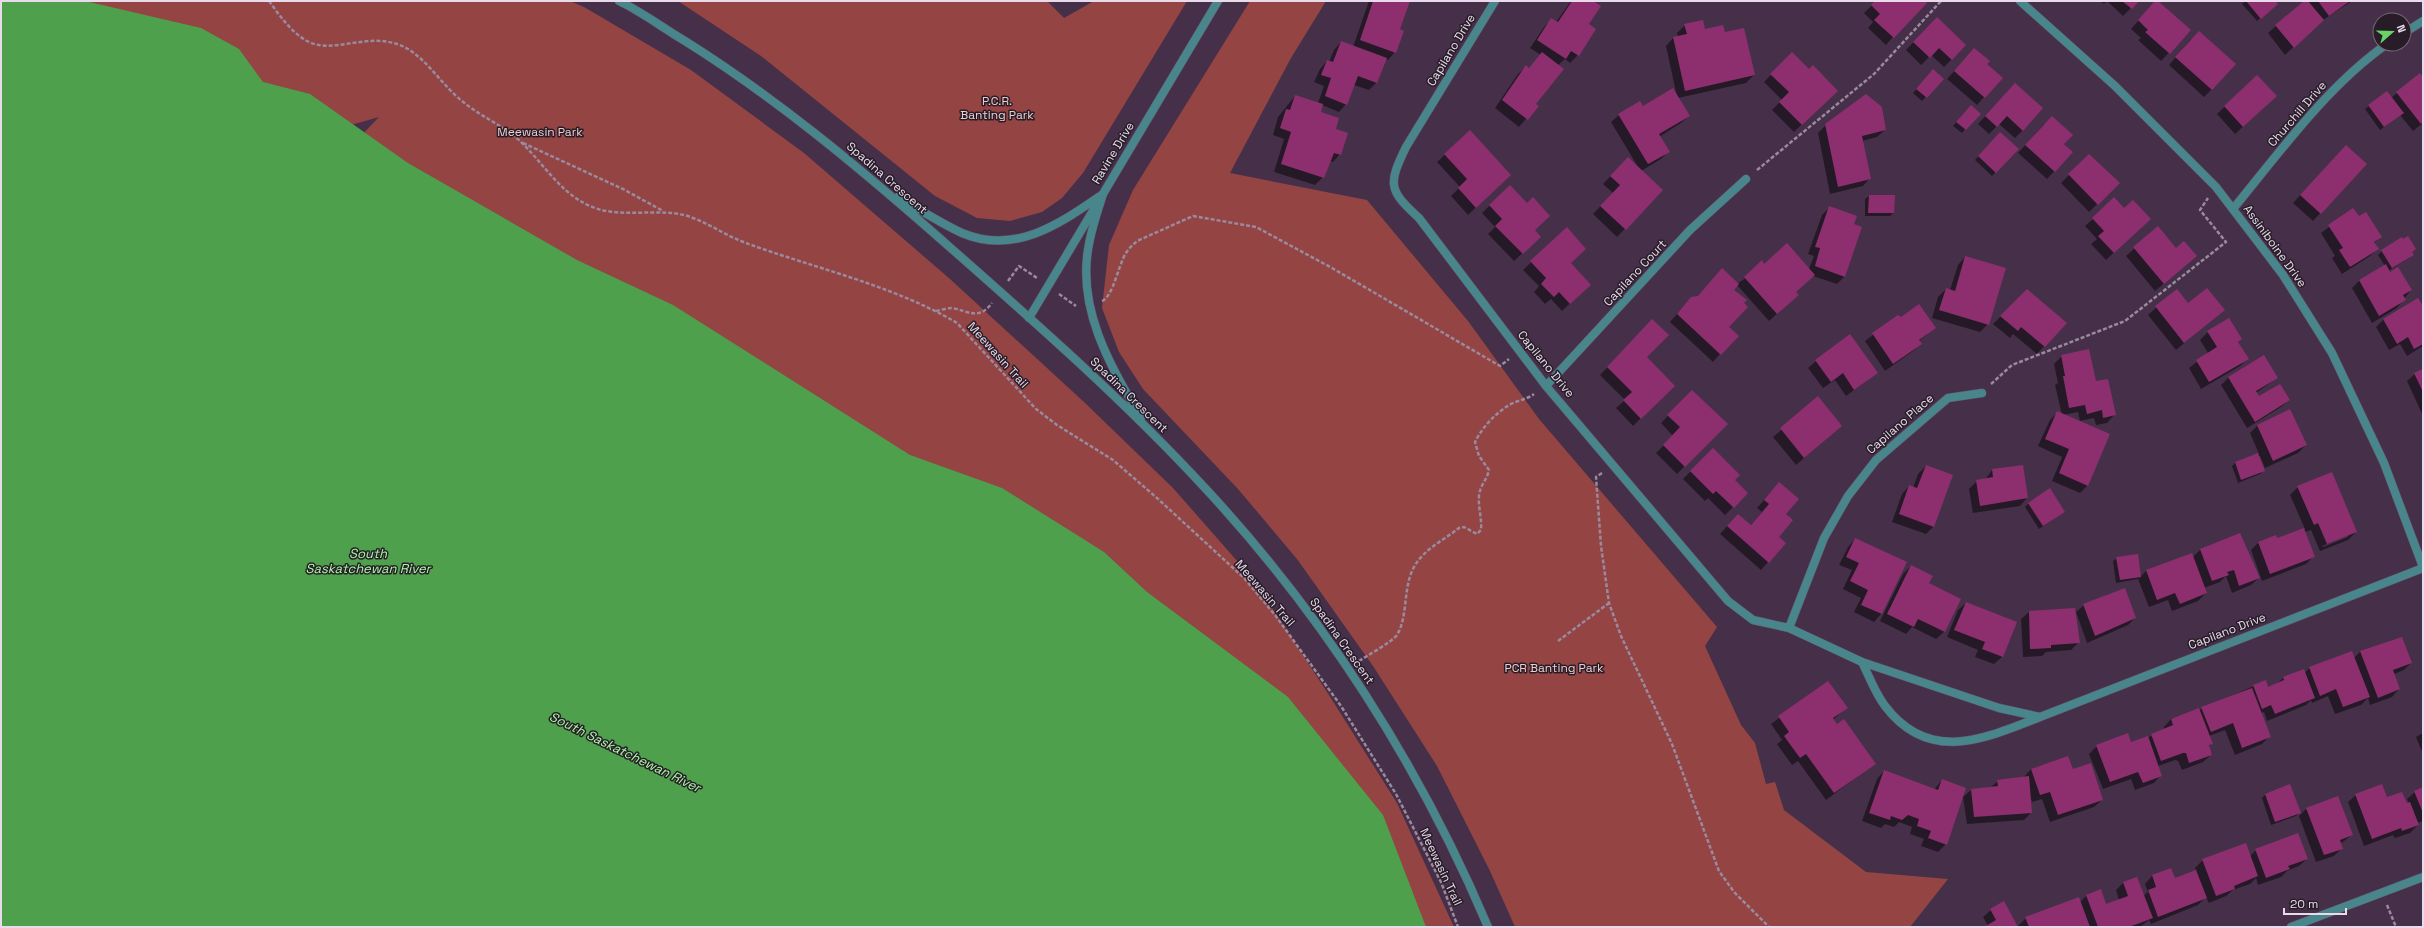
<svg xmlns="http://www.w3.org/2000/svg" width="2424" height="928" font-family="'Space Grotesk',sans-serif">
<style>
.green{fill:#944442}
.water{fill:#4ea04c}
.shadow{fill:#0007;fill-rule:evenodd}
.building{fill:#8d2f6e}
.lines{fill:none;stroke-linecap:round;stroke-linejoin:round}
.minor-casing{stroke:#634f66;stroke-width:9}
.tertiary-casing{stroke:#634f66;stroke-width:9}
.path{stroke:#9b899d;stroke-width:2.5;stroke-dasharray:4 2;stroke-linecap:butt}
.minor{stroke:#48868c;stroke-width:8}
.tertiary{stroke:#48868c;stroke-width:8}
.labels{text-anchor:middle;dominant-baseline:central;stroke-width:3;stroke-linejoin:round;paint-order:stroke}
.street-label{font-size:12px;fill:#e9dbeb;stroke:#271c28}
.park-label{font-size:12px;fill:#edcecc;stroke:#271c28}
.water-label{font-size:13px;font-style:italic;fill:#a9faa4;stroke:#271c28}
</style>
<rect width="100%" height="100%" fill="#463049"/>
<path class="green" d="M1 1H570L584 7 691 70 804 153 950 279 1084 402 1173 488 1253 579 1329 695 1397 803 1454 927H1407L355 142 379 117 330 131Z
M678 1H1047L1064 18 1094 1H1187L1083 173 1062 198 1042 212 1010 221 977 218 935 196 761 56Z
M1250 1H1326L1291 58 1230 173 1367 200 1468 321 1539 419 1717 627 1705 646 1741 725 1755 743 1766 784 1775 782 1784 810 1866 872 1948 879 1910 927H1515L1490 871 1437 766 1373 666 1297 559 1238 489 1143 389 1119 352 1102 308 1109 245 1133 190Z"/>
<path class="water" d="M1 1H85L201 28 239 49 263 82 310 94 408 163 577 260 673 305 910 455 1002 488 1104 552 1147 592 1288 697 1383 815 1426 927H1Z"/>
<path class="shadow" d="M1369 1H1409L1399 30 1395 52 1388 60 1385 59 1376 83 1369 90 1354 85 1346 104 1339 112 1322 105 1319 113 1334 129 1340 154 1333 162 1330 161 1323 177 1315 185 1274 172 1284 139 1273 135 1278 117 1295 96 1318 103 1324 86 1314 82 1320 69 1327 61 1329 62 1334 50 1341 42 1353 47Z
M1571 1H1595L1578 55 1570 63 1565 59 1558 65 1535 104 1537 106 1519 127 1495 108 1518 74 1526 67 1528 69 1541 55 1530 48 1544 27 1552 19 1556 22Z
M1876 1H1924L1886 45 1868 28 1873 22 1864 13Z
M2100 1H2138L2123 16 2107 1 2104 4Z
M2156 1 2190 31 2161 61 2138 40 2141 38 2131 29Z
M2245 1H2274L2273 8 2257 21 2242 4Z
M2305 1H2352L2320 22 2285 55 2268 33Z
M1685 25 1724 33 1754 75 1746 83 1678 98 1689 116 1681 123 1659 137 1668 152 1661 159 1641 171 1662 190 1617 237 1593 214 1613 193 1603 184 1620 166 1638 167 1611 122 1619 115 1677 97 1666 46 1673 38 1678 37 1677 33Z
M1929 26 1952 59 1944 67 1931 55 1921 65 1906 50Z
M2191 39 2212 89 2204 97 2169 65Z
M1792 53 1809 70 1836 91 1794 132 1772 110 1782 100 1764 82Z
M1967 57 1986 64 2001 78 1977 105 1947 79Z
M1934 70 1943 79 1922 101 1913 93Z
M2257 76 2268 104 2235 134 2217 114Z
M2423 78V123L2413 131 2400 115 2380 130 2365 109 2387 92 2391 98 2397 93Z
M2015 84 2023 130 2015 138 1999 124 1989 134 1978 124Z
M1967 110 1979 114 1962 133 1953 126Z
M2044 124 2072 152 2047 179 2018 153Z
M1826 125 1885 130 1877 137 1862 141 1870 178 1863 186 1830 194 1818 133Z
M1470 131 1502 183 1468 215 1451 196 1460 187 1437 162Z
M2000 133 2017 149 1992 176 1975 160Z
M2346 146 2366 164 2313 221 2293 203Z
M2089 155 2119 183 2089 212 2061 183Z
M1510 186 1534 230 1540 237 1514 261 1488 234 1495 227 1482 213Z
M1869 196 1893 213 1890 216H1865V199Z
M1830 207 1853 225 1845 276 1837 284 1813 276 1795 292 1790 302 1769 321 1737 285 1733 290 1728 327 1720 354 1713 362 1670 322 1684 306 1737 284 1764 265 1809 269 1814 256 1808 254 1822 215Z
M2124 209 2142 226 2106 260 2091 244 2097 239 2085 226 2093 219Z
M2353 209 2358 218 2380 237 2374 243 2377 249 2370 256 2342 274 2332 258 2335 256 2321 233Z
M2158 227 2188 263 2155 291 2126 256Z
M1566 229 1570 263 1582 292 1562 311 1551 299 1545 304 1534 292 1539 286 1523 270Z
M2382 251 2411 252 2413 254 2409 258 2388 271 2411 290 2397 308 2372 323 2352 288 2359 281 2385 266 2378 255Z
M1965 257 1988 324 1980 332 1932 318 1938 297 1946 289 1950 290 1958 265Z
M2027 290 2065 323 2037 354 2013 334 2010 338 1993 324Z
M2176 290 2188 304 2223 310 2176 350 2148 315Z
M2418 300 2423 308V346L2407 356 2400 344 2389 350 2376 327 2383 320Z
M1898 316 1900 319 1935 328 1919 341 1921 344 1913 351 1885 371 1865 341Z
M1645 328 1646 357 1673 386 1633 426 1616 408 1625 400 1600 375Z
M2208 332 2241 339 2238 342 2247 359 2240 366 2201 389 2189 368 2208 353 2200 340Z
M2062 356 2095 383 2114 415 2107 423 2096 425 2094 418 2080 421 2078 412 2063 415 2088 485 2080 493 2052 481 2062 457 2038 446 2050 420 2057 413 2062 415 2055 385 2058 383 2054 364Z
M2264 356 2277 378 2256 393 2259 398 2289 400 2281 407 2247 428 2221 385 2228 378Z
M1816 361 1877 373 1846 396 1835 380 1823 388 1808 368Z
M2423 370V416L2407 381 2415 374Z
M1692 391 1726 424 1677 474 1656 453 1673 436 1661 423Z
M1818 398 1833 433 1796 465 1773 437Z
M2290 411 2306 445 2298 453 2265 468 2260 456 2258 457 2263 471 2260 474 2238 483 2232 466 2235 463 2259 454 2250 433 2257 426Z
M1713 449 1733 480 1747 493 1725 515 1708 498 1705 501 1683 479Z
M1926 466 1933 527 1926 534 1892 522 1902 494 1909 486 1913 488 1918 474Z
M1992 470 2027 498 2020 506 1973 513 1969 489 1977 481 1985 480Z
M2298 487 2356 532 2348 540 2320 551 2311 530 2305 532 2314 556 2306 564 2262 581 2251 550 2259 542 2276 539 2305 529 2290 495ZM2348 535V537L2323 547 2322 546Z
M1772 491 1784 514 1768 562 1761 570 1720 534 1730 523 1750 526 1762 512 1757 508Z
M2029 503 2064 512 2039 529 2025 507Z
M1855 539 1905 563 1881 614 1874 622 1854 612 1861 598 1843 589 1852 570 1839 565 1848 547Z
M2200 550 2259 578 2251 585 2232 593 2226 576 2220 582 2204 588 2206 593 2198 601 2172 611 2168 600 2149 607 2138 579 2116 583 2113 561 2117 558 2140 577 2146 571 2191 554 2192 558Z
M1911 566 1928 583 1960 599 1944 632 1936 639 1912 627 1906 634 1880 621 1903 574Z
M1966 603 2002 657 1994 664 1975 657 1978 650 1947 637 1958 610Z
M2084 605 2135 618 2128 625 2087 643 2076 612Z
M2074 609 2078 643 2071 650 2046 652 2042 656 2023 657 2021 619 2029 612Z
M2402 639 2411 663 2404 670 2394 674 2399 689 2392 697 2370 705 2368 698 2361 705 2335 714 2328 696 2312 703 2311 700 2306 705 2267 721 2264 712 2261 713 2269 737 2262 744 2235 755 2225 730 2209 736 2212 743 2208 747 2211 755 2203 762 2182 770 2178 761 2175 760 2158 766 2161 775 2154 783 2135 790 2131 779 2103 789 2089 754 2097 746 2131 743 2147 738 2164 729V727L2171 719 2199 710 2254 686 2268 688 2277 684 2283 678 2304 673 2310 668 2354 658 2360 652Z
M1828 682 1846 708 1833 720 1874 764 1826 800 1798 761 1792 765 1777 744 1782 740 1771 724Z
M2423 733V754L2416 737Z
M2031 769 2072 771 2102 800 2094 807 2050 822 2042 799 2032 802 2031 798V813L2024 820 1967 824 1963 797 1971 790 1991 787 1998 781 2024 777Z
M1884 771 1934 790 1942 780 1946 844 1938 852 1921 846 1924 839 1910 834 1912 827 1899 822 1894 827 1885 824 1881 828 1862 821 1877 779Z
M2290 786 2300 812 2296 816 2271 825 2262 798 2265 795Z
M2423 788V821L2417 823 2418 825 2410 833 2395 838 2393 835 2364 846 2348 802 2356 795 2387 798 2406 804 2409 803 2407 799 2415 792Z
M2307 808 2352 835 2340 844 2342 848 2334 856 2316 862 2299 816Z
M2256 850 2307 859 2299 866 2287 871 2281 877 2258 885 2256 878 2250 884 2233 890 2226 896 2209 903 2206 897 2198 905 2151 924 2149 920 2140 927H1986L1988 926 1983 917 1991 910 2017 927 2026 918 2080 902 2086 896 2106 905 2119 900 2116 890 2123 883 2143 896 2148 892 2145 884 2152 876 2174 879 2197 871 2195 868 2203 860 2250 856Z"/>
<path class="building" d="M1373 1H1410L1400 29 1404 31 1396 53 1360 40Z
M1572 1H1593L1601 6 1589 24 1596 29 1579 56 1571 51 1566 59 1537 40 1551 18 1558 22Z
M1875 1H1925L1927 3 1894 38 1874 20 1880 14 1871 5Z
M2122 1H2139L2132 9Z
M2155 1H2158L2191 30 2170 54 2145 32 2148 30 2138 20Z
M2246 1H2275L2278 4 2261 19Z
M2304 1H2308L2324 20 2294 48 2275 25Z
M2318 1H2350L2329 16Z
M1937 17 1966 45 1952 60 1939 48 1930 58 1913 42Z
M1703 20 1705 29 1723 25 1725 32 1744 28 1755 75 1685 91 1673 37 1687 34 1684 24Z
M2199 31 2236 64 2212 90 2175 57Z
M1341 41 1387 58 1377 83 1358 76 1347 105 1325 96 1331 78 1321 75 1327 60 1333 62Z
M1974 48 1990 61 1987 64 2003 78 1985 98 1954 71Z
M1542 52 1564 69 1536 104 1539 106 1528 120 1502 100 1526 65 1529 68Z
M1792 52 1809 69 1813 65 1838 91 1802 125 1779 102 1789 92 1770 74Z
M1933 69 1944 79 1927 98 1916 89Z
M2420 73 2423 77V122L2421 124 2396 92Z
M2257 75 2277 96 2243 127 2224 106Z
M2015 83 2043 108 2023 131 2007 116 1997 127 1985 116Z
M1673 88 1690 116 1659 134 1670 152 1648 164 1618 114 1640 101 1643 106Z
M2387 91 2404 113 2384 127 2368 105Z
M1866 94 1882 107 1886 130 1862 136 1871 179 1838 187 1825 124Z
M1295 95 1323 104 1321 112 1339 118 1336 129 1348 133 1341 155 1334 153 1324 178 1281 164 1291 132 1280 128 1286 109 1290 110Z
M1971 105 1981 114 1966 130 1956 122Z
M2052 116 2073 135 2064 144 2073 152 2055 172 2025 145Z
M1470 130 1511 175 1476 208 1458 188 1467 179 1444 154Z
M2000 132 2019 149 1996 173 1978 156Z
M2346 145 2367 164 2321 214 2300 195Z
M2089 154 2120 183 2098 205 2068 174Z
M1628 157 1663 190 1626 230 1600 206 1620 185 1610 176Z
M1510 185 1527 203 1533 197 1550 216 1535 230 1541 237 1523 254 1495 226 1502 219 1489 205Z
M1869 195H1895L1894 213H1868Z
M2114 197 2124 208 2133 200 2151 219 2114 253 2098 236 2104 231 2092 218Z
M1829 206 1857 216 1854 224 1862 227 1845 277 1815 266 1820 248 1815 247Z
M2353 208 2359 216 2366 212 2382 237 2374 242 2379 249 2350 267 2339 250 2343 248 2328 225Z
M2158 226 2176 248 2184 241 2197 256 2164 284 2133 247Z
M1567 227 1586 249 1571 263 1591 285 1570 304 1559 292 1554 297 1541 284 1546 278 1530 261Z
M2408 236 2416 249 2412 252 2414 255 2392 268 2381 250 2402 237 2403 239Z
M1787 243 1815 275 1796 292 1799 295 1777 314 1744 277 1762 260 1764 264Z
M1965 256 2006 268 1989 325 1939 310 1946 288 1955 291Z
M2386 264 2390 272 2398 267 2412 290 2403 295 2406 300 2379 316 2359 280Z
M1722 268 1739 284 1734 290 1747 300 1744 303 1748 307 1729 327 1739 336 1721 355 1677 314 1691 297 1698 296Z
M2207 288 2225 310 2184 343 2155 306 2177 289 2188 303Z
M2027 289 2067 323 2045 347 2021 327 2018 331 2000 316Z
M2418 298 2423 306V344L2414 349 2408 337 2397 344 2383 319Z
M1919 304 1936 328 1919 340 1922 344 1893 364 1872 333 1898 315 1901 317Z
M2229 318 2242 339 2238 342 2249 359 2209 382 2196 360 2217 347 2207 331Z
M1652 319 1669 335 1647 357 1675 386 1641 419 1623 400 1632 392 1607 367Z
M1850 334 1878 373 1854 390 1843 373 1831 382 1815 360Z
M2089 349 2096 381 2108 379 2116 415 2103 418 2102 410 2087 414 2085 405 2069 408 2063 376H2065L2061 355Z
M2264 355 2278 378 2256 391 2259 396 2280 384 2290 400 2255 422 2228 377Z
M2423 369V392L2414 373Z
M1692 390 1728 424 1685 467 1663 445 1680 427 1667 415Z
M1818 396 1842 426 1804 458 1780 428Z
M2290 409 2307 445 2273 461 2257 425Z
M2057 411 2110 434 2088 486 2059 473 2069 449 2045 439Z
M1713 448 1740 475 1735 480 1748 493 1734 508 1716 491 1713 494 1690 471Z
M2258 453 2265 471 2241 480 2235 462Z
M1926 465 1953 475 1934 527 1899 514 1909 485 1917 488Z
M2023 465 2028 498 1980 506 1976 480 1993 477 1992 469Z
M2332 472 2357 532 2327 544 2318 523 2314 525 2297 486Z
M1779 482 1799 499 1786 514 1793 520 1779 537 1786 543 1769 563 1727 526 1738 514 1751 525 1769 504 1764 500Z
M2050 488 2065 512 2043 526 2028 503Z
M2304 528 2315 557 2270 574 2258 542 2276 535 2277 538Z
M2240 533 2260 578 2239 586 2234 570 2227 572 2229 575 2212 581 2200 549Z
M1855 538 1907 562 1882 614 1861 605 1868 590 1850 581 1859 563 1846 557Z
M2192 553 2207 593 2180 604 2175 593 2157 600 2146 570Z
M2138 554 2141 577 2120 580 2116 557Z
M1911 565 1933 576 1929 583 1961 599 1945 632 1918 619 1914 627 1887 614Z
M2125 588 2136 618 2095 636 2083 604Z
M1966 602 2017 622 2003 657 1982 649 1985 642 1954 630Z
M2075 608 2080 643 2051 645V648L2030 649 2029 611Z
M2402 637 2412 663 2393 670 2400 689 2378 698 2360 651Z
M2352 651 2370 697 2343 707 2336 689 2320 696 2309 667Z
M2304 669 2315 698 2275 714 2271 705 2262 709 2253 685 2266 680 2268 687 2284 680 2283 677Z
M1828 681 1848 708 1833 718 1837 724 1844 719 1876 764 1834 793 1806 754 1800 758 1784 736 1789 732 1778 716Z
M2252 688 2271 737 2242 748 2233 723 2211 732 2201 707Z
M2199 708 2213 744 2209 745 2212 755 2189 763 2186 753H2183L2161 761 2151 734 2173 725 2171 719Z
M2128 733 2131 742 2148 736 2162 776 2143 783 2138 772 2110 782 2096 745Z
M2068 756 2073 769 2091 763 2103 800 2058 815 2050 792 2040 795 2031 769Z
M1884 770 1938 790 1942 779 1966 788 1947 845 1928 838 1931 831 1917 826 1919 819 1908 815 1902 820 1891 816 1890 820 1869 813Z
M2029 776 2032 813 1974 817 1971 789 1998 786 1997 780Z
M2290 784 2301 813 2275 822 2265 794Z
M2382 784 2387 797 2402 792 2407 803 2410 802 2419 825 2402 831 2401 828 2372 839 2355 794Z
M2423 787V813L2414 791Z
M2338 796 2353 835 2340 840 2343 849 2324 855 2306 808Z
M2298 833 2308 859 2288 866 2290 869 2266 878 2255 849Z
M2246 843 2258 876 2234 886 2235 889 2216 896 2202 859Z
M2171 868 2175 878 2196 870 2207 898 2158 917 2148 890 2156 887 2152 875Z
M2137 877 2153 918 2129 927H2098L2086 895 2101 889 2106 904 2128 896 2123 882Z
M2079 897 2090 927H2029L2025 917Z
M2004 901 2018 927H1984L1996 920 1990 909Z"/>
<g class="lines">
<defs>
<path id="minor" d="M1495 1 1406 147C1388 184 1388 190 1419 218L1546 386 1728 601 1753 620 1789 628 1862 662 1999 708 2040 717 2423 568
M2404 33 2423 21
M2233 209C2279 153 2328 85 2387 44
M1029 318 1218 1
M1546 386 1690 230 1746 179
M1789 628 1824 538 1848 496 1876 460 1948 398 1982 393
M1862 662C1869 676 1875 693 1885 706 1929 764 1984 739 2040 717
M2291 927 2423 877"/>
<path id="tertiary" d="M619 1C642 12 663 28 685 41 776 98 856 165 936 235 1028 316 1122 398 1205 488 1324 616 1420 766 1488 927
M2020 1 2115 86 2216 187 2283 275 2332 353 2384 463 2423 567
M1103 194C1098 210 1092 227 1089 244 1076 308 1110 365 1141 418
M898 197C919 209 940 223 962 233 1016 256 1062 222 1103 194"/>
</defs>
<use href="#minor" class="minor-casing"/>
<use href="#tertiary" class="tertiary-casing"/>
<path class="path" d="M269 1C280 16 291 32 307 41 334 56 372 28 408 49 429 62 443 86 462 101 481 117 503 125 521 142 544 164 560 193 590 206 618 219 654 208 684 215 706 221 724 235 746 243 814 268 895 286 957 323L1036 409 1057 425 1113 460 1157 498 1244 578 1275 615 1341 706 1396 794 1441 882 1458 927
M523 143 623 189 663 211
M1757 170 1874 74 1941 1
M1008 281 1019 266 1037 278
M1059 294 1076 306
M1102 301C1113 297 1119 263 1126 253 1129 248 1133 245 1137 241L1193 216 1256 227 1332 268 1500 366 1509 359
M936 311C941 310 947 308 952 308 969 311 978 321 992 303
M1991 384 2012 365 2125 321 2226 242 2200 210 2208 198
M1602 473 1596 477 1601 546 1609 603 1621 636 1672 744 1719 871 1734 892 1769 927
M1558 641 1609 603
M1359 661C1368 655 1392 642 1397 635 1408 617 1403 589 1413 569 1422 550 1444 540 1459 528L1464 527 1477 534 1481 530C1482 518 1478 507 1479 496 1480 485 1487 480 1489 470L1479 456 1475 442C1482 428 1493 416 1506 407 1514 401 1526 400 1534 394
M2387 905 2396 927"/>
<use href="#minor" class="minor"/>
<use href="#tertiary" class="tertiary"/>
</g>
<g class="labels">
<g class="street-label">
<text transform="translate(1451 50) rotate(-59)">Capilano Drive</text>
<text transform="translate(2297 114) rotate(-49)">Churchill Drive</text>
<text transform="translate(1113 153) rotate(-59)">Ravine Drive</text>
<text transform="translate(887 178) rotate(41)">Spadina Crescent</text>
<text transform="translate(2275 246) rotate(54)">Assiniboine Drive</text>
<text transform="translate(1635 273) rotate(-47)">Capilano Court</text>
<text transform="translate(998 355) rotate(48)">Meewasin Trail</text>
<text transform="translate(1546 364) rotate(51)">Capilano Drive</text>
<text transform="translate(1129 395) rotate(44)">Spadina Crescent</text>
<text transform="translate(1900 424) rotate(-41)">Capilano Place</text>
<text transform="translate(1265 593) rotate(49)">Meewasin Trail</text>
<text transform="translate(2227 631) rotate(-21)">Capilano Drive</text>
<text transform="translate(1342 641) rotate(55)">Spadina Crescent</text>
<text transform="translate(1441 867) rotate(65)">Meewasin Trail</text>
</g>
<g class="park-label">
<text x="997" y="101">P.C.R.<tspan x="997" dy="14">Banting Park</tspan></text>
<text x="540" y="132">Meewasin Park</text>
<text x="1554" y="668">PCR Banting Park</text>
</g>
<g class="water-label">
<text x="368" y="553">South<tspan x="368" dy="15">Saskatchewan River</tspan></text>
<text transform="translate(625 752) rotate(26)">South Saskatchewan River</text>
</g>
</g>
<rect width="2424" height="928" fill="none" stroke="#e9dbeb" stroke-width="4"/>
<g transform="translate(2392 32) rotate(70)"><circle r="19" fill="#271c28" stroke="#756876"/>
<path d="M0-3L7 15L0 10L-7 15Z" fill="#68d465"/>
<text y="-6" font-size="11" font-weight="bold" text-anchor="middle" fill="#e9dbeb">N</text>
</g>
<path d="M2284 908v6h62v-6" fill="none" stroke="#e9dbeb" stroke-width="2"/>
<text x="2290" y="908" font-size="12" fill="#e9dbeb" stroke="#271c28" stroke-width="3" paint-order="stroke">20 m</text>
</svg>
